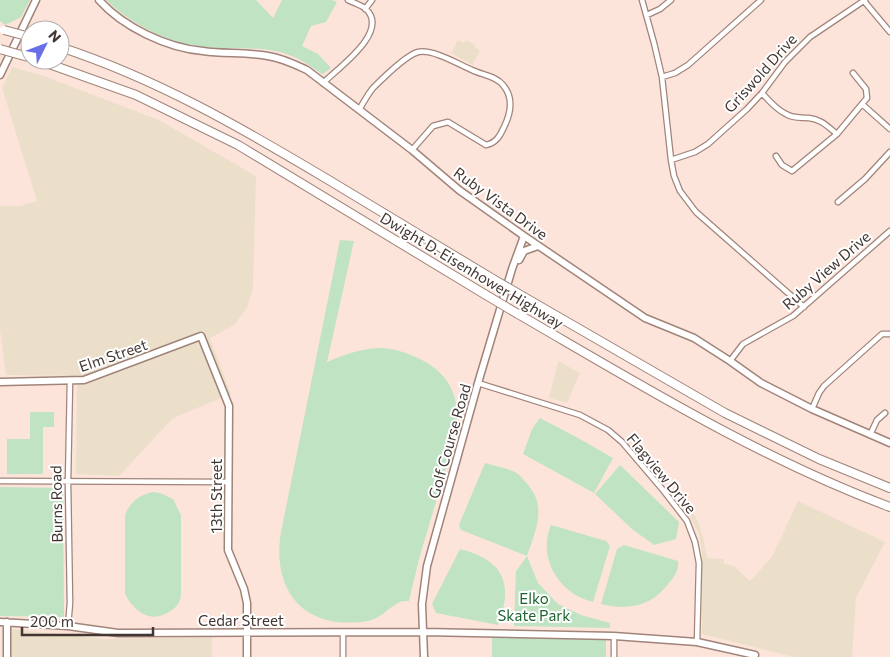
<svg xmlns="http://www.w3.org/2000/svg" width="890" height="657" font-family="Commissioner,sans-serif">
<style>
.education{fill:#ebdfca}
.green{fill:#c0e3c4}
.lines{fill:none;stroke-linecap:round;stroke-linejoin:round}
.street-casing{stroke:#a08479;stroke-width:7}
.secondary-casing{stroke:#a08479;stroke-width:9}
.highway-casing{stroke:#a08479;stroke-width:10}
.street{stroke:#fff;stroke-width:4.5}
.secondary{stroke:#fff;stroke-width:6}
.highway{stroke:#fff;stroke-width:8}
.highway-bridge-casing{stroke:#a08479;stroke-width:10;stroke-linecap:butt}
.highway-bridge{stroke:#fff;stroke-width:8}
.labels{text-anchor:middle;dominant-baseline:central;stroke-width:4;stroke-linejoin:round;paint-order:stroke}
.street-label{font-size:15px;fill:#413631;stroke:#fff}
.park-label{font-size:15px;fill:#1a632e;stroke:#fff}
</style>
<rect width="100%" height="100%" fill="#fde4da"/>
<path class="education" d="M458 40 464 43 466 40 475 45 474 47 480 50 473 65 451 53Z
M12 67 41 75 159 120 256 176 253 288 247 308 234 325 210 338 231 394 173 418 119 476 76 474 77 376 6 375 0 330V206H20L37 201 2 88Z
M558 361 580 373 567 403 549 398Z
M798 501 885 542 856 598 852 657H794L702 634V551L699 534 692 520 682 504 691 508 698 522 703 537 707 558 724 559V564L734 566 750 581 772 557Z
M11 629 105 639 212 637V657H11Z"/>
<path class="green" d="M0 0H30L21 17 5 25 0 21Z
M106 0H256L273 18 282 0H332L337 2 326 22 311 26 302 46 318 54 331 68 323 74 320 73C275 38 247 53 197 46 165 42 129 22 106 0Z
M340 240 354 241 327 362C343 355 360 349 378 348 395 348 408 353 422 360 454 377 462 404 455 438L419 559 409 601C406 601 401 601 398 603 388 608 380 619 368 621 306 631 271 593 281 532Z
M30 412H54V427H43V474H7V439H30Z
M540 418 578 438 613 458 594 493 523 454 532 429Z
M485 463C495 466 506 468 515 472 520 475 525 481 529 486 547 508 535 532 527 556L538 583 558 604 581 615 610 623V628L514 626 516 571 527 556 461 530 459 525Z
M620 465 679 522 676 539 654 545 632 529 595 494Z
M0 487 63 488 64 617 0 616Z
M153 492 160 493 173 499 181 515V595C180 604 175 609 167 613 149 623 134 611 125 594V515C130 502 139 495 153 492Z
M551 525 606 541 610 546 593 602C559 594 537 558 551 525Z
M624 545 678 561C679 570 675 576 669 583 652 606 629 611 601 604L617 549Z
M460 549C504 560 514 584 498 625L436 613 432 604Z
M492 637 606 639V657H492Z"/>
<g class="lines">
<defs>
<path id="street" d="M642 0 654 43 662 77 671 160 674 176 680 191 696 212 804 307
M864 1 890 32
M365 9 372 0
M647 15 660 9 671 0
M662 77 675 73 688 65 761 0
M323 83C338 68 390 32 366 9 361 5 354 3 348 0
M762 93C769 101 777 110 786 114 794 119 801 117 809 118 821 119 828 127 837 134
M862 104 890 129
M359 110C363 103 368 94 373 88 382 79 407 55 418 52 433 49 458 64 472 70 482 75 496 76 503 85 514 98 511 113 504 127 500 136 496 143 486 145L448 122 433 126 412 150
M776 156 782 165 792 171 837 134 867 98 866 89 853 73
M671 160 695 152 708 144 747 109 762 93 785 62 810 37 865 0
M838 202 865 179 890 152
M730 361 743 344 793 316 890 231
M478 383 580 415 608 430 622 442 663 490 687 521 695 542 699 563 697 642
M812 409 819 393 824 386 882 334H890
M870 435 877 420 885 413
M0 481 228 482
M68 626 70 603 68 482 70 381
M614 636V657
M343 657V633"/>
<path id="secondary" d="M99 0C123 27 167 48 203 51 224 54 246 52 268 56 282 58 294 64 307 70L412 150 459 190 524 236 645 318 694 338 730 361 761 383 812 409 890 443
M0 75 36 0
M519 260 524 251 538 246
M0 382 84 380 201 336 229 406 228 550 244 589 247 603V657
M0 622 68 626 118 633 424 632 614 636 697 642 755 655 754 657
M7 622V657
M424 657 422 604 427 566 478 383 512 269 524 236"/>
<path id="highway" d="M60 47C157 79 240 127 327 179 382 212 438 246 493 279
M38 60 136 95 238 145 486 295
M524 297 725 413 819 459 890 488
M518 314C639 384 759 458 890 507"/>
</defs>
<use href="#street" class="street-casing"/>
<use href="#secondary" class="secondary-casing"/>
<use href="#highway" class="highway-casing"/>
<use href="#street" class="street"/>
<use href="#secondary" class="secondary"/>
<use href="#highway" class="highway"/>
<defs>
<path id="highway-bridge" d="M4 30 30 37
M0 49 28 57
M493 279 524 297
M486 295 518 314"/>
</defs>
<use href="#highway-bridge" class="highway-bridge-casing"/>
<use href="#highway-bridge" class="highway-bridge"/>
</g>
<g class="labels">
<g class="street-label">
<text transform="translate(760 73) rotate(-48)">Griswold Drive</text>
<text transform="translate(501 203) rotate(36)">Ruby Vista Drive</text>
<text transform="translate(472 270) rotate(31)">Dwight D. Eisenhower Highway</text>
<text transform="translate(826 270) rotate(-41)">Ruby View Drive</text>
<text transform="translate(113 355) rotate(-19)">Elm Street</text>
<text transform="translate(449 441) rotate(-74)">Golf Course Road</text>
<text transform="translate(662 473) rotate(50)">Flagview Drive</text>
<text transform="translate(216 496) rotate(-90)">13th Street</text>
<text transform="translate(56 504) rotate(-91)">Burns Road</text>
<text x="241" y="620">Cedar Street</text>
</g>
<g class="park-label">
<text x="534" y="598">Elko<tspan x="534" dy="17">Skate Park</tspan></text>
</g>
</g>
<g transform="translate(45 45) rotate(48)"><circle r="24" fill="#ffffff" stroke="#b3afad"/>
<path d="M0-4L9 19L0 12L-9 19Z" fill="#686fe8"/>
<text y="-8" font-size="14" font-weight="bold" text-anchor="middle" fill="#413631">N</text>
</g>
<path d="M22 627v8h131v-8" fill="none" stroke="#413631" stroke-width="2.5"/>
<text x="30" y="627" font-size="15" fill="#413631" stroke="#ffffff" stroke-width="4" paint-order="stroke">200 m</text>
</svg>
